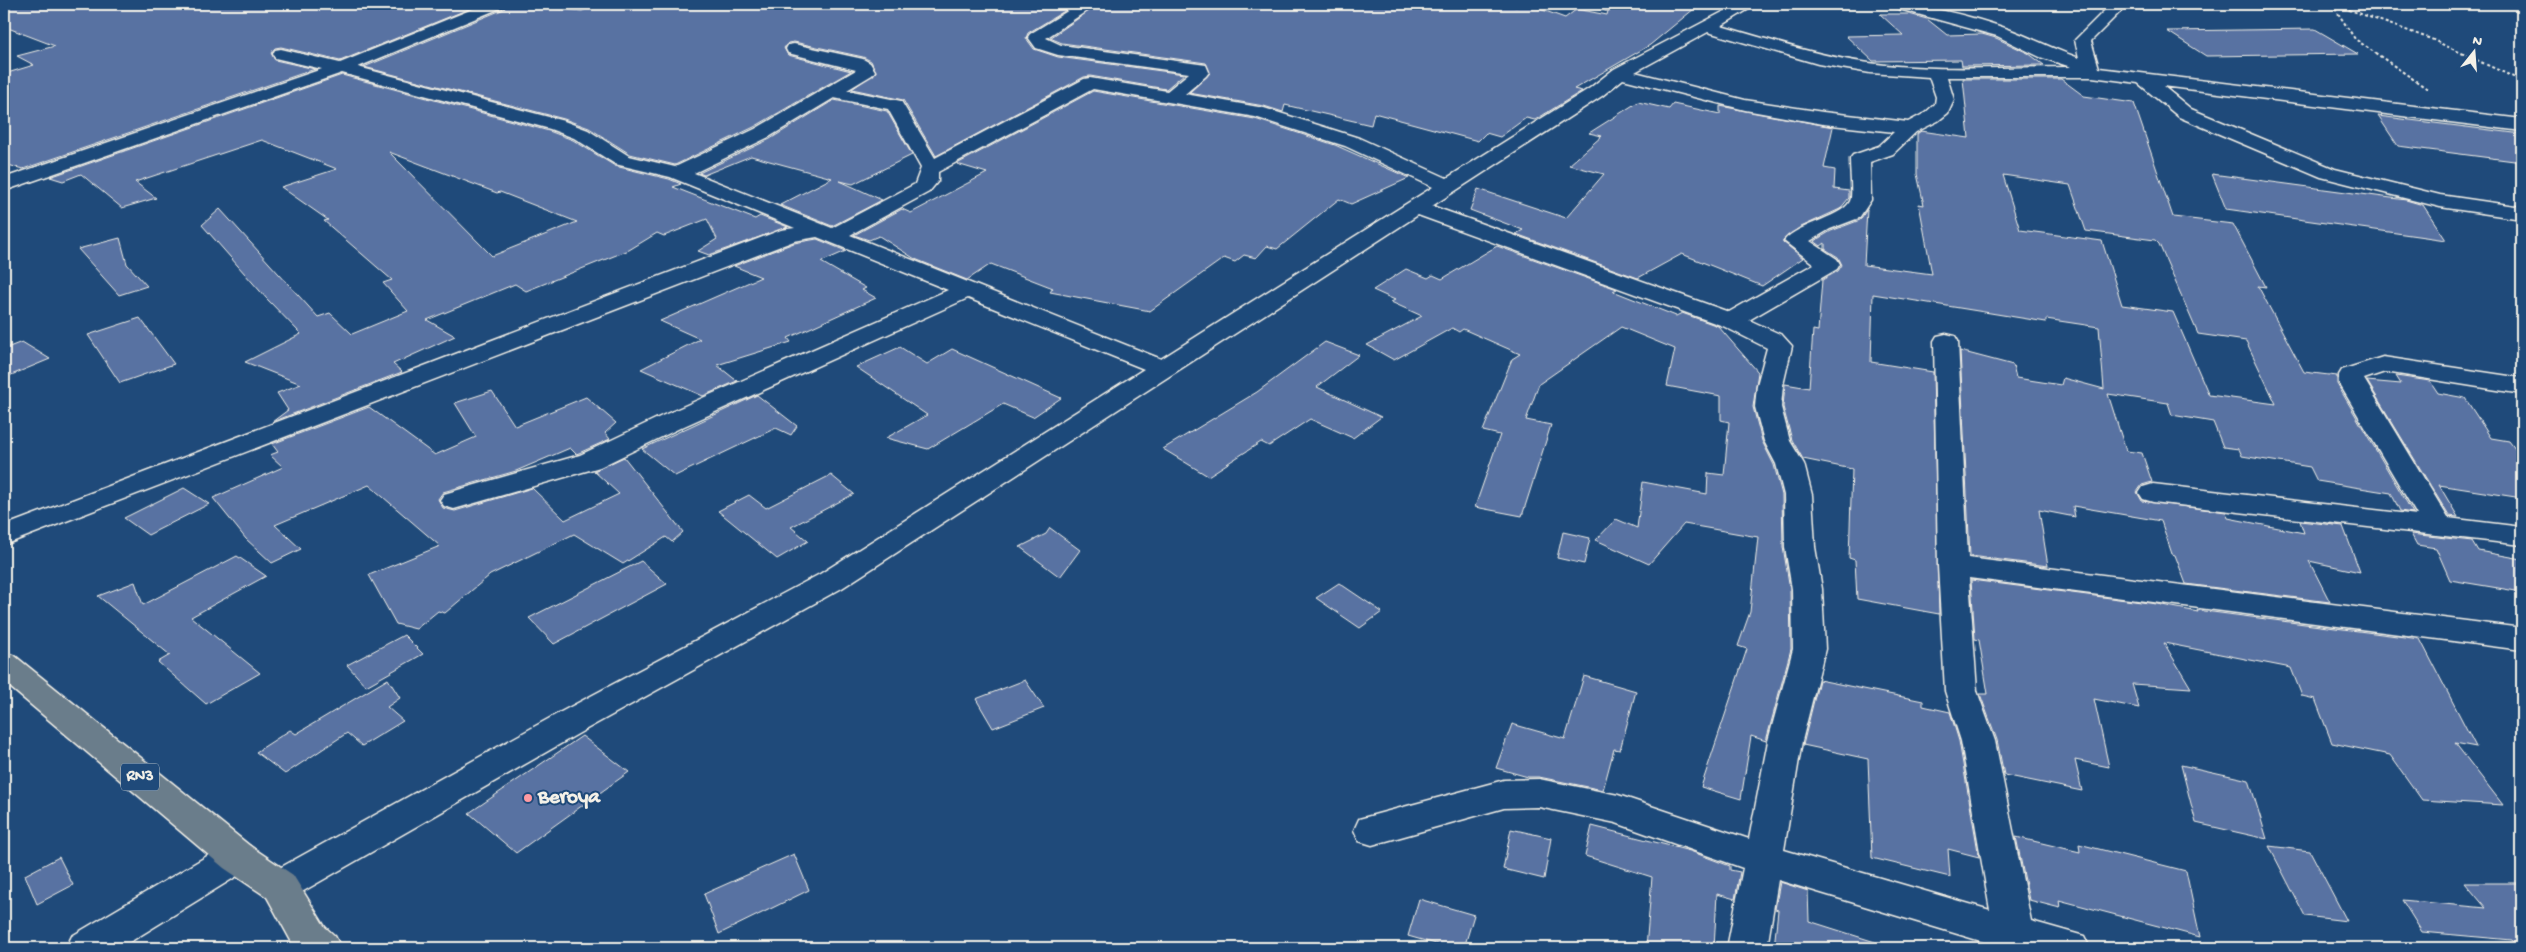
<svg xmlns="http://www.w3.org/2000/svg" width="2526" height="952" font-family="'Gochi Hand',sans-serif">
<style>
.building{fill:#5972a2;stroke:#f4f1e8;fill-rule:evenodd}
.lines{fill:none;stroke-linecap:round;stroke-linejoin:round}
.minor-casing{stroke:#f4f1e8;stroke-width:3}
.highway-casing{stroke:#f4f1e8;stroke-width:3}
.path{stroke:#f4f1e8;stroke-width:2;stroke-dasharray:3 2.5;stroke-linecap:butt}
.minor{fill:#1f4a7a;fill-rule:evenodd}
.highway{fill:#6b7d8b;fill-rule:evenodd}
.poi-dot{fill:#ff9aa2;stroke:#1f4a7a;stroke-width:2}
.labels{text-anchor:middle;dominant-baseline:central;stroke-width:4;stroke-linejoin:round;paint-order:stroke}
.shield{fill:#1f4a7a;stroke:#b4bfc7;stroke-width:1}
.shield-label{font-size:16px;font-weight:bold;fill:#f4f1e8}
.near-poi-label{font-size:21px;font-weight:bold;fill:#f4f1e8;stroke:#1f4a7a;text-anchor:start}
</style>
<rect width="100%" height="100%" fill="#1f4a7a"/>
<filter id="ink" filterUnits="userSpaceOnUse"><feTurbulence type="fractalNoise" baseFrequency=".02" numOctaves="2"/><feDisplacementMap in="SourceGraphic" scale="10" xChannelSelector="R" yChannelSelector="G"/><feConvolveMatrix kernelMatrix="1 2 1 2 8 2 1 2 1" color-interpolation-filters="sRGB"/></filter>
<g filter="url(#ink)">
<path class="building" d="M9 4H481L340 61 281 47 275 48 271 53 275 60 315 69 23 169 4 164V74L34 65 17 56 55 46 8 28Z
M508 4 582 11 598 4H1076L1028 33 1026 38 1034 49 1058 57 1184 74 1166 89 1090 76 1084 77 936 156 903 100 852 89 876 72 871 61 863 57 794 42 788 43 784 48 788 55 851 71 754 127 675 165 630 154 589 128 564 119 364 67 504 9Z
M1099 4H1178L1207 8V4H1504L1516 7 1526 4 1565 18 1577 9 1607 15 1608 11 1615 7V4H1700L1650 45 1574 89 1582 91 1535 120 1526 118 1500 137 1486 133 1478 141 1374 113 1371 125 1285 105 1283 112 1264 106 1189 93 1210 73 1206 63 1062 43 1050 38Z
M1880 14H1909L1927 19 1947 35 1982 34 1996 38 2028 53 2044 65 1962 66 1961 60 1873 61 1846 36 1903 35Z
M2315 29 2358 54 2206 56 2167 31Z
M342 75 549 131 573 140 615 166 669 179 681 184 673 187 755 219 760 216 788 227 709 255 698 251 717 239 707 219 664 236 657 233 629 250 526 291 515 284 427 320 455 336 393 364 402 372 272 422 288 410 277 393 301 384 245 362 301 334 267 299 202 225 220 209 318 317 330 313 352 334 408 311 383 283 392 280 324 221 328 220 281 187 337 169 262 140 135 182 156 198 122 208 81 174 63 181 50 177ZM389 152 497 193 500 192 577 222 492 256Z
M1963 79H2061L2084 96 2134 103 2173 217 2233 224 2266 287 2258 286 2304 372 2337 376V384L2413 513 2400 511 2391 493 2317 481 2310 467 2242 456 2239 449 2223 447 2213 422 2172 415 2168 403 2108 394 2126 451 2142 453 2152 482 2142 485 2137 492 2142 501 2226 512 2228 518 2304 533 2300 521 2343 526 2360 572 2309 561 2330 602 2186 584 2175 555 2172 554 2161 521 2073 506 2075 517 2039 510 2048 566 1970 556 1960 351 2013 365 2016 378 2061 385 2063 378 2104 389 2099 327 2046 319V322L1873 294 1871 362 1933 372 1939 614 1857 599 1855 560 1849 558 1852 469 1803 459 1792 440 1783 407 1785 384 1809 388 1813 330 1818 331 1822 280 1838 271 1842 265 1838 257 1825 249V243L1821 246 1814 241 1831 231 1860 220 1867 209 1864 265 1932 274 1919 204 1924 205 1917 174V134L1921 131 1969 138ZM2003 175 2070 185 2086 231 2155 240 2159 244 2198 334 2246 341 2276 404 2209 395 2173 312 2122 305 2102 241 2020 230Z
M1093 91 1255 119 1335 145 1409 178 1351 204 1339 199 1277 249 1267 246 1256 258 1244 255 1235 262 1224 258 1150 311 1050 292 1053 288 991 264 967 280 915 259 879 236 869 240 854 235 902 209 911 213 987 173 957 164Z
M834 100 887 111 912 155 853 184 840 181 882 200 832 226 780 205 832 178 751 156 704 175 699 173 770 139Z
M1638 102 1669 109 1673 104 1720 114V106L1833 127 1824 168 1835 170 1834 189 1849 191V198L1840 209 1799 228 1783 240V242L1803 258 1762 286 1682 254 1638 278 1516 234 1523 230 1470 210 1478 189 1566 218 1604 174 1569 165 1602 136 1589 133Z
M2378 116 2522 134V162L2398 146Z
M2212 174 2406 200 2423 205 2446 240 2226 209Z
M120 238 127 264 147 286 119 295 78 249Z
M817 239 846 251 821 262 866 288 862 290 876 298 788 338 791 342 717 365 737 381 703 396 641 369 700 339 660 321 761 277 734 266 794 243Z
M1497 246 1617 289 1613 291 1676 316 1682 313 1718 326 1758 372 1753 407 1762 441 1774 465 1782 495 1783 547 1790 589 1791 649 1766 741 1751 736 1741 799 1701 787 1747 649 1738 646 1750 612 1758 537 1684 524 1649 564 1596 540 1616 519 1637 528 1643 482 1707 494 1708 473 1724 475 1729 422 1721 420V396L1667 386 1675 349 1621 327 1539 384 1526 420 1551 425 1522 516 1475 507 1500 435 1483 431 1512 359 1520 354 1463 329 1459 332 1452 328 1394 360 1367 345 1422 316 1391 302 1395 300 1373 290 1406 269 1428 278 1433 275 1442 279Z
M140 318 174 364 120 383 88 335Z
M22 342 50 359 4 378V349Z
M1325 342 1359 355 1317 387 1381 417 1353 438 1310 419 1269 446 1261 442 1208 476 1163 449 1257 392Z
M900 347 927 364 952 349 1061 398 1033 417 1003 404 928 449 886 438 927 415 856 367Z
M2396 376 2430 381 2438 393 2465 398 2491 438 2509 441 2522 458V498L2439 485 2458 517 2449 516 2367 381 2401 384Z
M492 391 515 426 586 397 616 423 605 433 610 439 579 453 576 454 570 448 516 471 443 492 438 499 443 508 455 511 532 488 565 520 619 494 594 471 624 457 683 532 672 542 666 537 623 564 574 534 490 575 445 613 438 611 416 629 396 624 369 575 440 546 369 485 275 525 301 549 272 563 246 539 213 498 283 467 270 455 278 452 272 444 369 407 435 455 476 437 455 403Z
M757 395 797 426 791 435 776 428 675 476 642 449Z
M831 475 854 494 791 527 808 541 777 559 718 511 749 495 766 508Z
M184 488 209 504 148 535 124 518Z
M1050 528 1080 550 1060 577 1020 547 1046 534Z
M1563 532 1590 538 1584 564 1557 558Z
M2411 534 2472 541 2478 551 2522 559V592L2450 580 2436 548 2417 545Z
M237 556 266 576 191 617 260 673 206 704 158 662 170 655 98 596 135 582 143 605Z
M641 561 667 584 554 644 529 618Z
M1971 580 2157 604 2198 612 2197 610 2420 639 2476 747 2455 743 2503 805 2422 800 2390 755 2332 743 2315 699 2302 696 2291 668 2164 643 2191 688 2132 684 2139 708 2094 699 2109 767 2075 760 2082 791 2004 775 1997 740 1980 694H1988L1979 640 1975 639Z
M1339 583 1382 612 1360 628 1316 598Z
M404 635 423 654 366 686 347 665Z
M1584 676 1636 691 1620 750 1614 749 1603 790 1539 777H1528L1496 768 1512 724 1565 739Z
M388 679 400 698 387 707 403 721 362 746 347 733 285 774 256 752 290 730 296 734Z
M1025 680 1044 708 993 728 976 699Z
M1819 680 1923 701V706L1950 712 1959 741 1979 857 1948 849 1950 877 1872 858 1868 759 1803 745Z
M582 736 629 772 516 853 469 813Z
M2181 765 2249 780 2267 839 2196 823Z
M1592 826 1690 851 1730 866V870L1740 872 1735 899 1717 894 1714 948H1646L1652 877 1585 856Z
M1511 829 1551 838 1544 879 1503 869Z
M2016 837 2080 852 2079 844 2186 871 2200 937 2059 900 2060 908 2029 900Z
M2269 846 2310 851 2347 921 2305 916Z
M794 854 809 890 719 934 704 894Z
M59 857 73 885 37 904 25 875Z
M1780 882 1808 891 1809 921 1875 942 1874 948H1774L1778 910 1775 909Z
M2465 883H2522V948H2518L2512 940 2422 932 2402 900 2486 908Z
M1419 899 1474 915 1464 948H1450L1408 936Z"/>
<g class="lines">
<defs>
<path id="minor" d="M485 4H506L503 7 358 67 564 121 588 130 629 156 675 167 755 129 856 70 788 53 786 49 788 45 794 44 863 59 870 63 875 71 872 75 847 90 901 101 935 158 1084 79 1090 78 1167 91 1189 73 1058 55 1036 48 1028 37 1030 34 1079 4H1097L1046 38 1061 45 1206 65 1209 72 1206 76 1185 94 1264 108 1359 138 1447 178 1590 88 1614 69 1738 4H1757L1721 26C1770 40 1818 56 1869 63 1935 72 2004 67 2071 67L2040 57 1997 36 1892 7 1889 4C1925 4 1974 17 2008 29 2032 38 2055 50 2079 58L2075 40 2111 4H2128L2091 41 2099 68 2522 119V131L2163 86 2191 109 2335 169 2440 195 2522 207V219L2440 207 2321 177 2179 117 2138 83 2092 77H1947L1954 100 1948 113 1938 121 1916 132 1893 154 1870 162 1871 200 1859 218 1830 229 1810 241 1837 259 1840 264 1837 269 1749 320 1782 335 1792 346 1783 385 1781 407 1790 441 1804 464 1812 495 1815 547 1822 589 1825 649 1802 741 1784 850 1990 910 1961 741 1945 691 1938 566 1934 341 1937 336 1946 334 1955 336 1958 341 1968 558 2522 628V650L1969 578 1977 691 1995 741 2031 921 2084 936 2090 948H1994V945L1778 880 1767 948H1727L1743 868 1616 823 1539 807 1504 808 1372 845 1359 841 1354 830 1359 819 1504 780 1539 779 1618 795 1749 839 1768 741 1793 649 1792 589 1785 547 1784 495 1776 464 1764 441 1755 407 1757 385 1767 348 1723 326 1418 215 842 588 583 731 293 897 280 902 267 897 261 886 267 875 559 713 820 574 1144 369 968 298 682 427 600 467 454 509 444 506 440 500 444 494 580 455 664 415 948 290 817 237 794 241 4 545V526L781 230 795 228 670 177 615 164 574 138 550 129 342 73 4 191V178L322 69 275 58 273 54 275 50 281 49 340 63ZM1708 32 1818 64 1870 73 1929 77 1936 97 1935 104 1925 113 1908 122 1823 112 1745 100 1635 72ZM1623 79 1745 110 1823 124 1894 132 1879 146 1853 155 1850 159C1850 172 1852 186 1851 198 1848 217 1797 223 1784 241L1814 264 1729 312 1432 206 1602 96ZM1093 89 1255 117 1345 146 1433 187 1161 359 850 235 929 192 938 181V172ZM834 98 888 109 921 168 915 184 832 228 694 173 769 137Z
M1593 4H1613L1614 5 1606 10 1596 7Z
M2383 357 2522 378V394L2385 372 2364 379 2448 518 2522 527V545L2153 502 2143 499 2139 493 2143 487 2153 484 2417 515 2339 383V375L2342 370Z
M237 842 250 846 256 857 250 868 120 948H66L72 936 224 846Z"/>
<path id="highway" d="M4 652 15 656 250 846 293 875 325 927 335 936 341 948H295L267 897 224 868 4 682Z"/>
</defs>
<use href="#minor" class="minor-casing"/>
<use href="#highway" class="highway-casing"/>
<path class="path" d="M2332 4 2355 39 2429 90
M2333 4 2431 39 2522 81"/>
<use href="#minor" class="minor"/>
<use href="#highway" class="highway"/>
</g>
</g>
<circle class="poi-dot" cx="528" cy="798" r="5"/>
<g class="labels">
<rect class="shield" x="121" y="763.5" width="38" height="27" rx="4"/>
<g class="shield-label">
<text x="140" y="777">RN3</text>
</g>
<g class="near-poi-label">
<text x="538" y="798">Beroya</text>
</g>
</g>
<rect width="2526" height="952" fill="none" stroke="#1f4a7a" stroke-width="20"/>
<rect x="10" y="10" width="2506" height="932" fill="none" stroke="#f4f1e8" stroke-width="2" filter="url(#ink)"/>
<g transform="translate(2474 52) rotate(17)" stroke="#1f4a7a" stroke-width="4" paint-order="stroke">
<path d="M0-4L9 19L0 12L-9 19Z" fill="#f4f1e8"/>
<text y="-8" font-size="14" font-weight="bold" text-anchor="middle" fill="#f4f1e8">N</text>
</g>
</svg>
